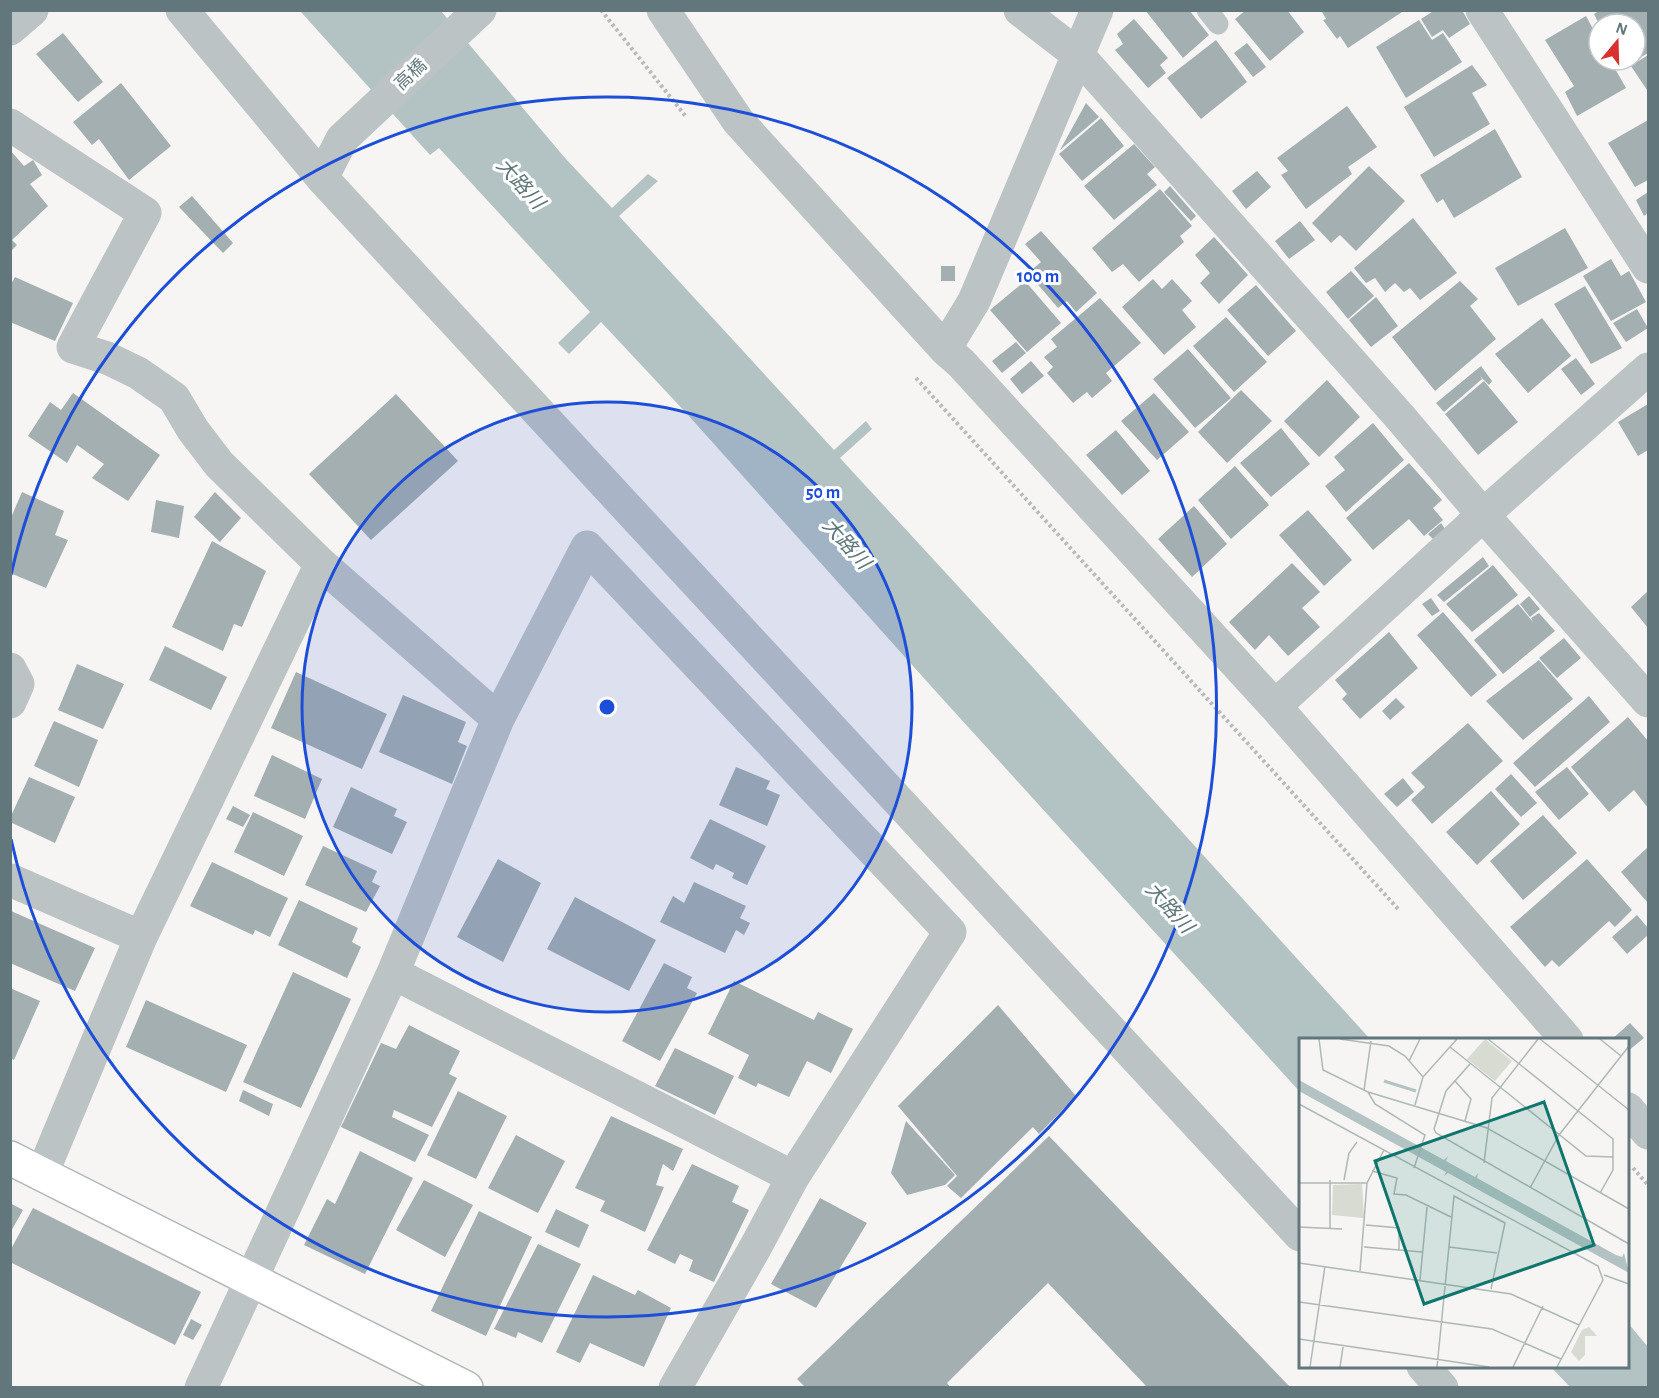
<svg xmlns="http://www.w3.org/2000/svg" width="1659" height="1398" font-family="'Alegreya Sans','Noto Sans JP',sans-serif">
<style>
.water{fill:#b3c3c4}
.building{fill:#a4afb2}
.lines{fill:none;stroke-linecap:round;stroke-linejoin:round}
.secondary-casing{stroke:#afb7b9;stroke-width:36}
.path{stroke:#b7bbbc;stroke-width:4;stroke-dasharray:3 3;stroke-linecap:butt}
.lane{stroke:#bcc3c4;stroke-width:21}
.street{stroke:#bcc3c4;stroke-width:33}
.secondary{stroke:#fff;stroke-width:33}
.ring{fill:none;stroke:#1d4ed8;stroke-width:3}
.labels{text-anchor:middle;dominant-baseline:central;stroke-width:6;stroke-linejoin:round;paint-order:stroke}
.street-label{font-size:18px;fill:#62777c;stroke:#fff}
.water-label{font-size:20px;font-style:italic;fill:#5e7678;stroke:#fff}
.inset-river{fill:none;stroke:#b3c3c4;stroke-width:3}
.inset-road{fill:none;stroke:#aeb8b8;stroke-width:1.5}
.view{fill:#0f766e;fill-opacity:0.15;stroke:#0f766e;stroke-width:3}
.inset-edge{fill:none;stroke:#62777c;stroke-width:3}
.centre{fill:#1d4ed8;stroke:#fff;stroke-width:3}
.ring-label{font-size:18px;text-anchor:middle;font-weight:bold;fill:#1d4ed8;stroke:#fff;stroke-width:6;stroke-linejoin:round;paint-order:stroke}
</style>
<rect width="100%" height="100%" fill="#f6f5f3"/>
<path class="water" d="M300 11H441L565 158 612 208 648 174 658 181 619 216 834 450 866 421 872 429 840 458 1027 661 1370 1039 1300 1040V1092L939 695 688 415 601 322 569 354 558 343 590 312 439 148 430 155Z
M1628 1323 1648 1347V1387H1570L1551 1367 1628 1366Z"/>
<path class="building" d="M1145 10H1189L1209 35 1183 58Z
M1246 10H1287L1304 32 1270 61 1235 19Z
M1321 10H1405L1348 48 1340 36 1337 39 1323 20 1326 19Z
M1435 10H1462L1470 24 1449 38 1443 30 1432 37 1421 19Z
M1600 10H1648V53L1624 67 1620 60H1635V24H1599L1594 14Z
M1586 16 1599 40V60H1610L1626 88 1577 116 1565 92 1574 86 1545 40Z
M1134 19 1168 58 1160 65 1166 73 1148 88 1115 50 1123 44 1117 34Z
M1419 20 1432 40 1443 33 1462 62 1406 98 1376 47Z
M63 33 103 82 78 102 36 54Z
M1216 40 1247 82 1201 119 1167 78Z
M1247 43 1266 67 1253 77 1234 53Z
M1648 55V90H1647L1631 66Z
M1472 65 1487 85 1472 93 1490 124 1434 157 1404 107Z
M121 83 171 146 129 180 99 139 92 145 73 122Z
M1086 103 1099 117 1060 150Z
M1347 106 1377 147 1348 167 1352 174 1306 209 1281 175 1288 171 1277 158Z
M1101 118 1124 146 1082 181 1059 154Z
M1648 120V180L1635 187 1608 143Z
M1495 129 1522 177 1454 218 1443 199 1437 203 1420 175Z
M1134 144 1155 167 1147 174 1157 185 1114 220 1084 186Z
M10 150 24 166 33 160 42 175 30 184 48 206 12 240 17 245 10 252Z
M1369 166 1405 201 1356 251 1340 235 1331 243 1312 223Z
M1257 171 1271 187 1246 209 1232 191Z
M1170 186 1196 216 1191 221 1164 192Z
M1160 189 1192 226 1180 236 1184 242 1139 282 1123 264 1112 272 1092 248Z
M1648 192V213L1644 216 1636 200Z
M192 196 233 243 223 253 179 207Z
M1413 218 1457 273 1420 300 1410 288 1404 292 1395 283 1385 292 1375 278 1366 283 1354 268Z
M1300 221 1315 240 1289 259 1275 241Z
M1565 228 1588 268 1518 306 1495 268Z
M1041 231 1097 293 1076 312 1067 301 1058 308 1028 273 1041 262 1025 244Z
M1214 237 1248 275 1219 304 1200 283 1210 273 1195 255Z
M1611 259 1621 276 1629 271 1646 302 1611 321 1583 276Z
M941 266H955V281H941Z
M1351 271 1374 296 1348 319 1326 292Z
M15 277 73 303 55 341 10 322V286Z
M1153 279 1162 289 1172 279 1192 301 1182 310 1196 327 1164 355 1122 307Z
M1025 281 1061 323 1027 352 990 310Z
M1460 281 1478 299 1470 306 1496 339 1435 391 1392 337Z
M1256 285 1296 331 1268 356 1227 310Z
M1585 286 1622 348 1591 364 1554 304Z
M1376 297 1398 326 1371 347 1349 320Z
M1100 298 1141 343 1106 373 1112 381 1092 398 1087 392 1073 403 1047 373 1053 367 1044 357 1057 347 1051 339Z
M1637 309 1648 328 1626 342 1613 323Z
M1226 317 1267 362 1234 392 1193 346Z
M1542 318 1571 356 1528 393 1495 354Z
M1016 342 1026 353 1002 373 992 361Z
M1188 349 1231 398 1195 428 1153 379Z
M1576 358 1595 384 1581 395 1561 369Z
M1031 361 1044 376 1022 394 1010 379Z
M1481 366 1492 381 1489 385 1480 376 1482 379 1444 412 1436 403Z
M1327 380 1360 417 1319 457 1284 421Z
M1484 381 1518 422 1478 455 1445 414Z
M1241 390 1272 421 1227 463 1198 432Z
M73 393 160 455 128 501 92 478 104 464 77 445 67 463 28 436 50 402 61 410Z
M1154 393 1189 432 1157 460 1121 421Z
M396 394 458 461 371 540 309 474Z
M1648 404V450L1638 456 1618 422Z
M1373 423 1404 460 1346 512 1325 486 1345 470 1334 457Z
M1281 428 1310 464 1271 497 1240 463Z
M1116 430 1150 471 1122 495 1086 455Z
M1409 463 1442 500 1433 508 1443 520 1424 536 1409 519 1373 550 1346 518Z
M1235 466 1269 505 1231 539 1198 500Z
M22 492 64 511 55 535 68 540 46 588 10 573V520Z
M215 492 241 518 220 542 194 517Z
M156 500 184 506 179 538 151 532Z
M1194 506 1227 544 1192 577 1158 539Z
M1308 510 1352 560 1324 586 1279 535Z
M1441 523 1445 529 1433 539 1428 534Z
M212 541 266 571 242 627 234 624 223 651 172 627Z
M1483 557 1489 566 1444 602 1437 595Z
M1292 563 1320 592 1302 608 1320 627 1288 656 1269 635 1255 650 1229 622Z
M1493 565 1518 595 1472 632 1446 604Z
M1648 591V628L1631 607Z
M1529 596 1540 609 1530 617 1520 604Z
M1431 598 1440 611 1432 616 1422 604Z
M1518 604 1533 622 1531 618 1539 613 1555 631 1503 674 1474 640Z
M1443 612 1497 675 1471 697 1417 635Z
M1389 632 1418 668 1360 719 1342 699 1347 694 1335 680Z
M1564 638 1581 658 1557 678 1539 658Z
M165 646 227 677 211 710 149 680Z
M1539 660 1573 699 1523 740 1486 701Z
M77 664 124 684 103 729 58 710Z
M296 672 387 714 362 769 271 728Z
M403 695 466 722 458 742 467 746 452 784 379 752Z
M1589 696 1610 722 1535 787 1513 763Z
M1396 698 1405 707 1390 720 1382 711Z
M1628 717 1648 741V808L1634 790 1609 812 1571 767Z
M54 721 98 740 79 787 34 766Z
M1468 723 1503 761 1432 824 1411 800 1425 787 1411 773Z
M272 755 322 779 305 819 254 796Z
M736 767 770 781 766 789 780 795 767 826 719 805Z
M1567 767 1589 794 1559 820 1535 792Z
M1511 774 1537 803 1521 817 1495 789Z
M29 777 75 797 55 843 10 822V818Z
M1403 778 1414 792 1397 807 1384 794Z
M351 787 397 809 394 816 407 822 392 854 333 827Z
M1491 791 1520 824 1477 865 1446 832Z
M233 806 250 815 243 827 226 819Z
M253 812 303 836 284 876 234 852Z
M1543 815 1577 853 1523 900 1490 861Z
M710 819 766 846 747 885 732 878 734 873 716 864 713 870 690 858Z
M323 846 377 871 372 882 380 886 366 912 305 885Z
M1648 847V903L1621 872Z
M498 859 541 883 503 962 457 937Z
M1587 859 1632 910 1615 927 1609 921 1559 967 1552 960 1545 967 1510 927Z
M212 862 288 898 270 937 255 930 253 935 190 906Z
M694 882 746 906 740 918 750 923 744 935 736 930 725 953 660 922 673 896 684 903Z
M575 897 656 940 629 991 547 949Z
M299 900 358 928 352 942 361 947 347 978 278 945Z
M11 911 95 948 75 991 10 963Z
M1637 915 1648 928V935L1627 954 1612 937Z
M664 963 692 977 687 988 697 993 660 1061 622 1041Z
M293 972 351 999 301 1108 243 1082Z
M734 981 814 1020 818 1012 853 1029 831 1073 807 1061 789 1097 758 1083 756 1087 738 1078 749 1055 708 1034Z
M10 988 40 1001 14 1060 10 1058Z
M146 1000 247 1045 226 1092 126 1047Z
M998 1005 1076 1096 1039 1134 1033 1127 961 1198 947 1186 957 1176 898 1106Z
M1630 1023 1644 1038 1628 1051V1040H1611Z
M409 1025 460 1051 449 1074 457 1078 432 1127 394 1110 392 1117 429 1135 415 1162 341 1127 381 1043 396 1049Z
M675 1048 734 1076 715 1115 655 1086Z
M243 1090 273 1104 269 1116 239 1101Z
M458 1091 507 1116 476 1179 427 1155Z
M611 1116 683 1149 673 1171 663 1164 656 1185 664 1187 645 1232 600 1211 605 1201 575 1188Z
M906 1121 955 1175 945 1185 907 1195 891 1173Z
M516 1135 565 1161 538 1213 488 1188Z
M1049 1136 1291 1388H1148L1048 1283 947 1383 951 1388H806L797 1379Z
M360 1151 413 1178 365 1274 304 1245 327 1199 335 1204Z
M692 1164 739 1186 732 1202 749 1210 714 1282 689 1271 693 1260 680 1254 675 1264 647 1250Z
M424 1180 473 1205 445 1257 396 1230Z
M820 1198 867 1223 816 1308 771 1284Z
M10 1203 23 1210 10 1233Z
M33 1208 201 1292 175 1345 10 1262V1251Z
M556 1209 589 1225 579 1248 545 1232Z
M479 1211 532 1237 486 1336 431 1311Z
M538 1244 581 1264 542 1343 518 1332 516 1338 494 1329Z
M593 1275 635 1295 638 1290 671 1308 644 1367 590 1343 580 1363 556 1352Z
M191 1319 202 1325 193 1340 183 1335Z"/>
<g class="lines">
<defs>
<path id="secondary" d="M10 1158 466 1388"/>
</defs>
<use href="#secondary" class="secondary-casing"/>
<path class="path" d="M601 10 687 118
M916 378 1399 910
M1633 1168 1648 1185"/>
<path class="lane" d="M1207 10 1218 24"/>
<path class="street" d="M182 10 322 178 1300 1235
M663 10 738 121 945 349 961 363 1275 706 1567 1040
M1020 10 1077 54 1400 417 1483 515 1648 701
M1482 10 1648 267
M10 29 32 10
M10 125 145 213 73 347 107 358 138 373 174 398 193 430 219 464 321 564 498 719
M322 178 342 139 480 10
M945 349 974 301 1097 10
M10 669 18 684 10 702
M1275 706 1483 515 1648 369
M10 880 141 937
M393 973 793 1177
M1628 1109 1648 1133
M42 1174 141 937 321 564
M1423 1366 1442 1388
M201 1388 393 973 498 719 587 547 950 932 793 1177 755 1248 675 1388"/>
<use href="#secondary" class="secondary"/>
</g>
<circle cx="607" cy="707" r="305" fill="#1d4ed8" fill-opacity=".12"/>
<g class="ring">
<circle cx="607" cy="707" r="305"/>
<path d="M11 575A610 610 0 1 1 11 839"/>
</g>
<g class="labels">
<g class="street-label">
<text transform="translate(411 75) rotate(-43)">高橋</text>
</g>
<g class="water-label">
<text transform="translate(520 184) rotate(48)">大路川</text>
<text transform="translate(846 544) rotate(48)">大路川</text>
<text transform="translate(1169 908) rotate(48)">大路川</text>
</g>
</g>
<g transform="translate(1299 1038)">
<rect width="330" height="330" fill="#f6f5f3"/>
<path d="M186 1 213 23 196 43 168 21ZM63 146 65 180 33 177 34 147ZM290 289 298 298H286V317L280 323 272 314 283 292Z" fill="#d7dbd2"/>
<path d="M0 42 145 122 149 118 147 123 176 139 179 135 178 140 317 217 323 219 325 215 330 235 149 135 145 138 147 134 0 53Z" fill="#b3c3c4"/>
<path class="inset-river" d="M85 43 117 53"/>
<path class="inset-road" d="M20 1 24 32 69 54 76 66 126 97 115 130M41 1 90 8 106 18 124 39M189 1 314 101V132L301 155M241 1 330 72M301 1 322 18M151 9 287 118 314 119M110 23 121 1M171 26 147 53 135 91 137 95 330 206M156 43 172 61 166 83M65 52 72 3M69 54 188 90 330 171M0 66 299 228 304 242 258 329M116 67 124 39 158 1M185 125 193 60 239 1M73 133 98 140 95 156 107 157 152 179M45 142 50 115 58 104M0 145H68M231 150 260 97 330 8M67 187 100 190V212M0 189 43 191M31 191V142M65 209 123 214M150 209 198 215M0 225 212 256 280 287M61 233 68 145 85 112M305 237 330 246M121 242 128 169M0 264 193 291 262 321M0 301 190 329M11 329 26 228M41 329 44 309M138 329 155 158 206 185 192 251M214 329 244 268"/>
<path class="view" d="M245 64 295 207 125 266 76 123Z"/>
<rect width="330" height="330" class="inset-edge"/>
</g>
<circle cx="607" cy="707" r="9" class="centre"/>
<g class="ring-label">
<text x="1038" y="282">100 m</text>
<text x="823" y="498">50 m</text>
</g>
<rect width="1659" height="1398" fill="none" stroke="#62777c" stroke-width="24"/>
<g transform="translate(1617 42) rotate(19)"><circle r="28" fill="#ffffff" stroke="#c0c9cb" stroke-width="1.5"/>
<path d="M0-4.5L10 22L0 15L-10 22Z" fill="#d9312f"/>
<text y="-9" font-size="16" font-weight="bold" text-anchor="middle" fill="#62777c">N</text>
</g>
</svg>
